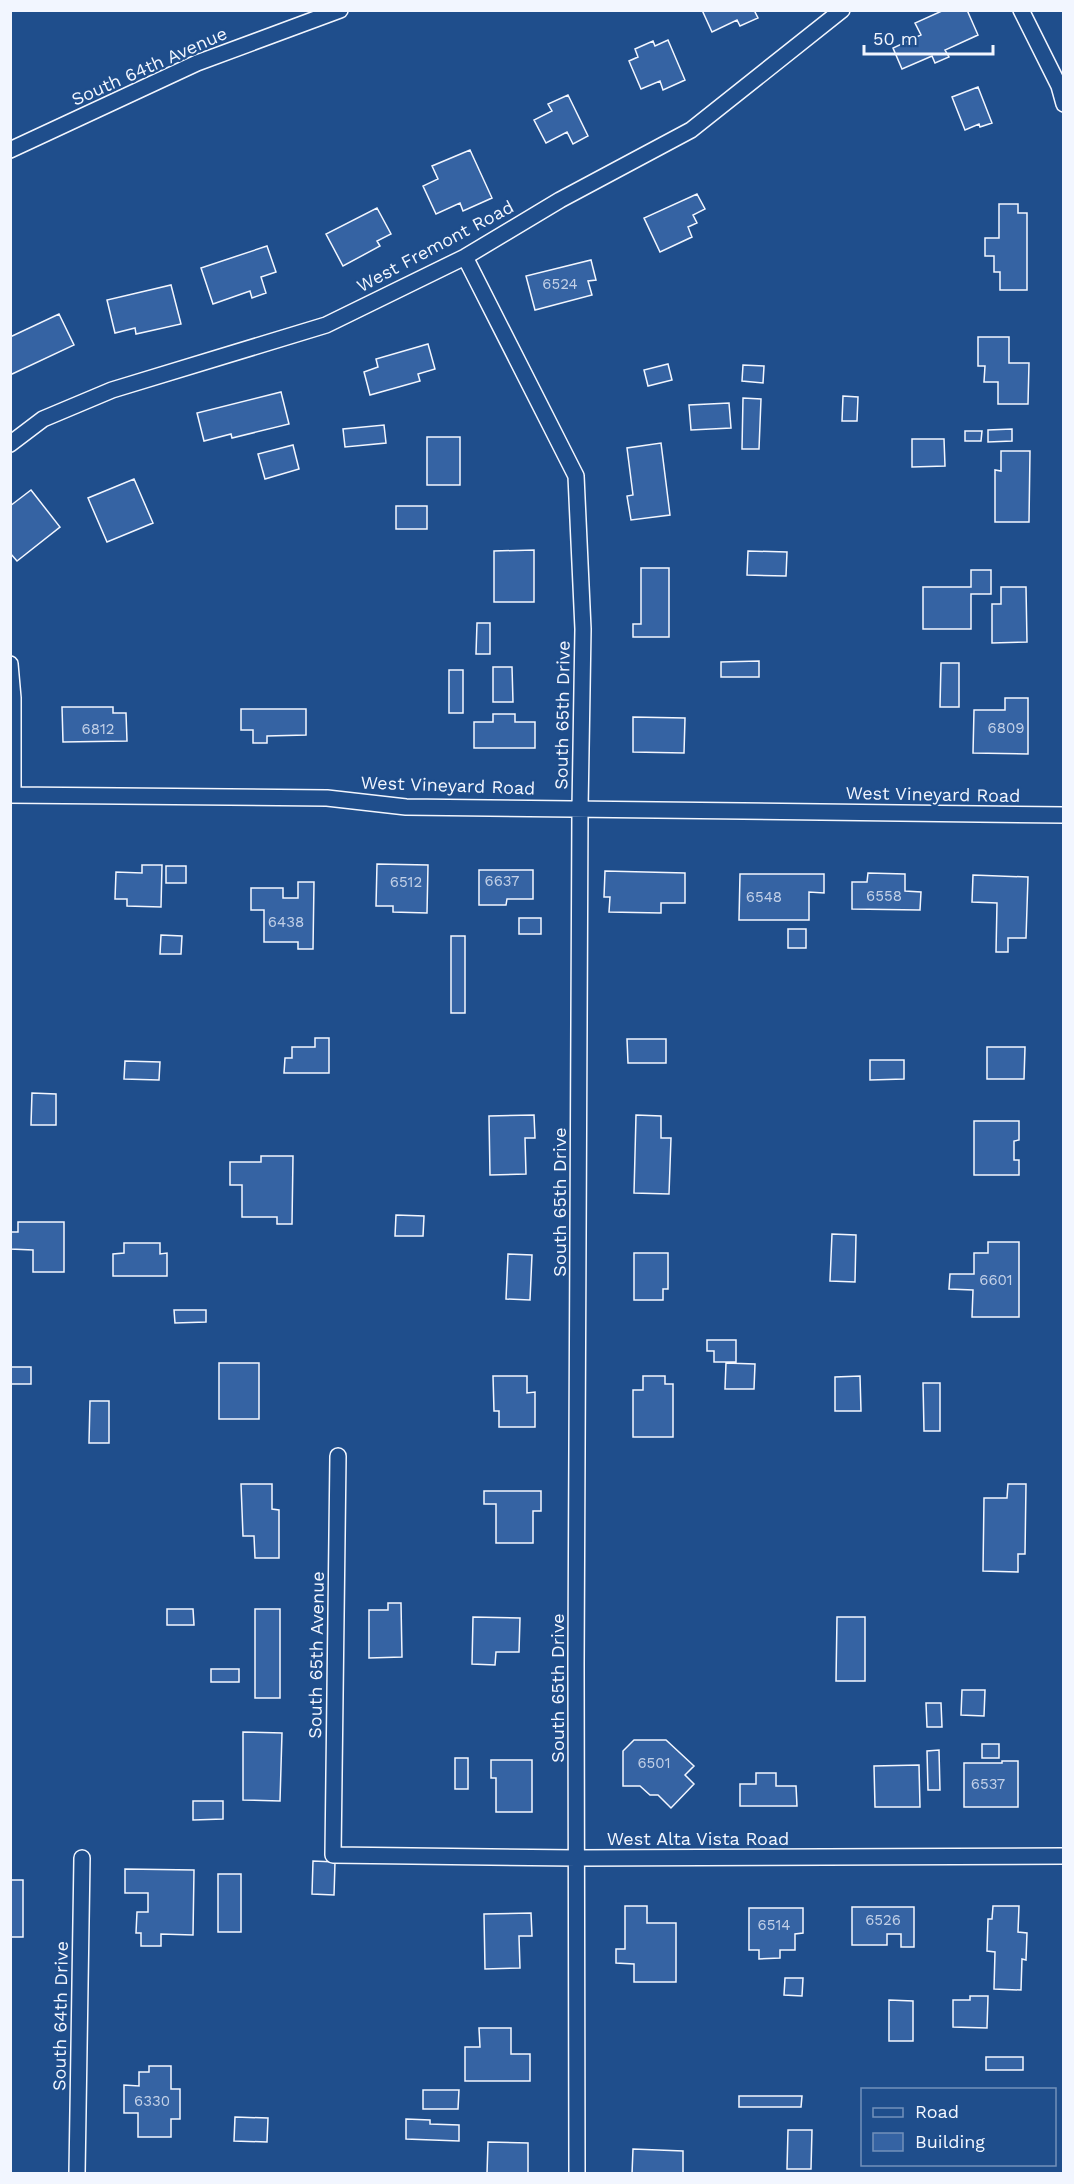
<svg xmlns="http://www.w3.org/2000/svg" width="1074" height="2184" font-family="'Work Sans',sans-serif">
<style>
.building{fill:#3563a3;stroke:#f2f6ff;stroke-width:1.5}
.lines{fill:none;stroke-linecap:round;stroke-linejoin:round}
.street-casing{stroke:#f2f6ff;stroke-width:18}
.street{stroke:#1f4e8c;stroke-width:15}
.labels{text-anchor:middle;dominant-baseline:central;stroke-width:4.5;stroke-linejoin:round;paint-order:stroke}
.number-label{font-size:15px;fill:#c3d1e8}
.street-label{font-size:18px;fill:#f2f6ff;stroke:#1f4e8c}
</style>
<rect width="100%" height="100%" fill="#1f4e8c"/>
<path class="building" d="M702 10H754L758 18 740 26 737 20 712 32Z
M944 10H967L978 35 945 50 949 57 935 63 932 56 902 69 893 48 921 35 915 23Z
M668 40 685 80 663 90 660 81 641 89 629 61 638 57 635 49 653 41 655 46Z
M978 87 992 123 980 127 979 124 965 130 952 97Z
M568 95 588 136 573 144 567 132 546 143 534 120 552 111 548 104Z
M470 150 492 198 463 211 460 203 436 214 423 186 438 179 432 166Z
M697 194 705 209 693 215 697 223 688 227 692 237 660 252 644 218Z
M999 204H1018V213H1027V290H1000V272H994V256H985V238H999Z
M377 208 391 234 377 241 380 246 343 266 326 234Z
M267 246 276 272 261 277 266 293 252 298 250 291 213 304 201 268Z
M591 260 596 280 588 281 592 295 535 310 526 276Z
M171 285 181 324 136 334 135 328 115 333 107 300Z
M59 314 74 345 10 375V337Z
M978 337H1009V363H1029L1028 404H998V382H984L985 366H978Z
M428 344 435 369 418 374 420 381 370 395 364 372 378 367 376 359Z
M668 364 672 380 648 386 644 370Z
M743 365 764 366 763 383 742 381Z
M281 392 289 424 232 438 231 434 204 441 197 413Z
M843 396 858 397 857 421H842Z
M743 398 761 399 759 449H742Z
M729 403 731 428 691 430 689 405Z
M384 425 386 443 345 447 343 429Z
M1012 429V441L988 442V430Z
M965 431H982L981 441H965Z
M427 437H460V485H427Z
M912 439H944L945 466 912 467Z
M661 443 670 515 631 520 627 496 633 495 627 448Z
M293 445 299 469 265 479 258 454Z
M1001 451H1030L1029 522H995V470L1001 471Z
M134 479 153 523 107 542 88 498Z
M31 490 60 527 17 561 10 553V506Z
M396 506H427V529H396Z
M534 550V602H494V551Z
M748 551 787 552 786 576 747 575Z
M641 568H669V637H633V624H641Z
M971 570H991V594H971V629H923V587H971Z
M1001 587H1026L1027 642 992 643V604H1001Z
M477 623H490V654H476Z
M759 661V677H721V662Z
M941 663H959V707H940Z
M493 667H512L513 702H493Z
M449 670H463V713H449Z
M1005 698H1028V754L973 753 974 710H1005Z
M62 707H113V713H126L127 741 63 742Z
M241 709H306V735L267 736V743H253V730H241Z
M493 714H515V722H535V748H474V722H493Z
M633 717 685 718 684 753 633 752Z
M377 864 428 865 427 913 393 912V906H376Z
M142 865H162L161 907 127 906V899H115L116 872 142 873Z
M166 866H186V883H166Z
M479 870H533V899H507L506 905H479Z
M605 871 685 873V903H661V913L609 912 610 897H604Z
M868 873 905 874V891L921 892 920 910 852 909V882H867Z
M740 874H824V893L809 892V920H739Z
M973 875 1028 877 1026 938H1008V952H996L997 903 972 902Z
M298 882H314L313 949H298V942H264V910H251V888H283V898H298Z
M519 918H541V934H519Z
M788 929H806V948H788Z
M161 935 182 936 181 954H160Z
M451 936H465V1013H451Z
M315 1038H329V1073H284L285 1058H292V1047H315Z
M627 1039H666V1063H628Z
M987 1047H1025L1024 1079H987Z
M870 1060H904V1079L870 1080Z
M125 1061 160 1062 159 1080 124 1079Z
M32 1093 56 1094V1125H31Z
M534 1115 535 1138H525L526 1174 490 1175 489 1116Z
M636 1115 661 1116V1138H671L669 1194 634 1193Z
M974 1121H1019V1140L1014 1141V1160H1019V1175H974Z
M261 1156H293L292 1224H277V1217H242V1185H230V1162H261Z
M396 1215 424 1216 423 1236H395Z
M18 1222H64V1272H33V1250L10 1249V1232H18Z
M832 1234 856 1235 855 1282 830 1281Z
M988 1242H1019V1317H972L973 1290 949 1289 950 1274H974V1253H988Z
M124 1243H160V1254L167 1253V1276H113V1254L124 1253Z
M634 1253H668V1289H663V1300H634Z
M508 1254 532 1255 530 1300 506 1299Z
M174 1310H206V1322L175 1323Z
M707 1340H736V1362H714V1351H707Z
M219 1363H259V1419H219Z
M726 1363 755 1364 754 1389H725Z
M10 1367H31V1384H10Z
M493 1376H527V1393L535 1392V1427H499V1411H494Z
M643 1376H665V1384H673V1437H633V1390H643Z
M860 1376 861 1411H835V1377Z
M923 1383H940V1431H924Z
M90 1401H109V1443H89Z
M241 1484H272V1509L279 1510V1558H255L254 1536H243Z
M1008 1484H1026L1025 1554H1018V1572L983 1571 984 1498H1007Z
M484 1491H541V1511H533V1543H496V1504H484Z
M388 1603H401L402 1657 369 1658V1610H388Z
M167 1609H193L194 1625H167Z
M255 1609H280V1698H255Z
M473 1617 520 1618 519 1652H496L495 1665 472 1664Z
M837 1617H865V1681H836Z
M211 1669H239V1682H211Z
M962 1690H985L984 1716 961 1715Z
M926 1703H941L942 1727H927Z
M243 1732 282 1733 280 1801 243 1800Z
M634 1740H666L694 1766 685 1775 694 1784 671 1808 658 1795H650L640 1786H623V1751Z
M982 1744H999V1758H982Z
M939 1750 940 1790H928L927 1751Z
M455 1758H468V1789H455Z
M491 1760H532V1812H496V1778H491Z
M1002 1761H1018V1807H964V1763H1002Z
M919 1765 920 1807H875L874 1766Z
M756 1773H776V1786H796L797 1806H740V1784H756Z
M193 1801H223V1819L193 1820Z
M313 1861 335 1862 334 1895 312 1894Z
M125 1869 194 1870 193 1935 161 1934V1946H141V1933H136L137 1912H148V1893H125Z
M218 1874H241V1932H218Z
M10 1880H23V1937H10Z
M625 1906H647V1923H676V1982H634V1964L616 1963V1949H625Z
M993 1906H1019L1018 1932 1027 1933 1026 1960 1022 1959 1021 1990 994 1989 995 1952 987 1951 988 1919H992Z
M852 1907H914V1947H901V1934H887V1945H852Z
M749 1908H803V1933L795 1934V1950H780V1958L759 1959V1950H749Z
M531 1913 532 1936H519L520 1968 485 1969 484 1914Z
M785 1978H803L802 1996 784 1995Z
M970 1996H988L987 2028 953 2027V2000H970Z
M889 2000 913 2001V2041H889Z
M479 2028H511V2054H530V2081H465V2047H480Z
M986 2057H1023V2070H986Z
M149 2066H171V2089H180V2119H171V2137H138V2113H124V2085L139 2086V2072H149Z
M423 2090H459L458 2109H423Z
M739 2096H802L801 2107H739Z
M235 2117 268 2118 267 2142 234 2141Z
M406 2119 430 2120V2124L459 2125V2141L406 2139Z
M788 2130H812L811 2169H787Z
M488 2142 528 2143V2174H487Z
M633 2149 683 2151V2174H632Z"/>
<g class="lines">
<defs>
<path id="street" d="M1021 10 1059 86 1064 104
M10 150 197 63 340 10
M465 257 576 476 583 629 580 809 576 1664 577 2174
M10 444 43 419 112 390 326 325 465 257 560 200 691 130 842 10
M10 664 13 698V795
M10 795 327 798 406 807 1064 815
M338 1456 333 1855 576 1858 1064 1856
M77 2174 82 1858"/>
</defs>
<use href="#street" class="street-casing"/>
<use href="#street" class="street"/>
</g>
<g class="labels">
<g class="number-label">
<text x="560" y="284">6524</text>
<text x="1006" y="728">6809</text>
<text x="98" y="729">6812</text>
<text x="502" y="881">6637</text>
<text x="406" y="882">6512</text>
<text x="884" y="896">6558</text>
<text x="764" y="897">6548</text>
<text x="286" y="922">6438</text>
<text x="996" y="1280">6601</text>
<text x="654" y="1763">6501</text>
<text x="988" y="1784">6537</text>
<text x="883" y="1920">6526</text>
<text x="774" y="1925">6514</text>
<text x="152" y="2101">6330</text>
</g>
<g class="street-label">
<text transform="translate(149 66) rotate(-24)">South 64th Avenue</text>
<text transform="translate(435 246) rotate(-28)">West Fremont Road</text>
<text transform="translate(562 715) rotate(-89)">South 65th Drive</text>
<text transform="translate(448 785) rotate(2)">West Vineyard Road</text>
<text transform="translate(933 794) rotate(1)">West Vineyard Road</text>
<text transform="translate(559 1202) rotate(-90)">South 65th Drive</text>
<text transform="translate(316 1655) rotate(-89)">South 65th Avenue</text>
<text transform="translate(557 1688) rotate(-90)">South 65th Drive</text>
<text x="698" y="1838">West Alta Vista Road</text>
<text transform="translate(60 2016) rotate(-89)">South 64th Drive</text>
</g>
</g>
<rect width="1074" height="2184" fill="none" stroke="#f2f6ff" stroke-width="24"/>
<rect x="861" y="2088" width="195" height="78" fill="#1f4e8c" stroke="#7391ba" stroke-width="1.5"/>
<rect x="873" y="2108" width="30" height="9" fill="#1f4e8c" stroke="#7391ba" stroke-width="1.5"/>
<text x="915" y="2118" font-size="18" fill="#f2f6ff">Road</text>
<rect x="873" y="2133" width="30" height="18" fill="#3563a3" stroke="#7391ba" stroke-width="1.5"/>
<text x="915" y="2148" font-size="18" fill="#f2f6ff">Building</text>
<path d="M864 45v9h129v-9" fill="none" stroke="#f2f6ff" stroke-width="3"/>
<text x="873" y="45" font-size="18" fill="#f2f6ff" stroke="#1f4e8c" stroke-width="4.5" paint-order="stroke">50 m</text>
</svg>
